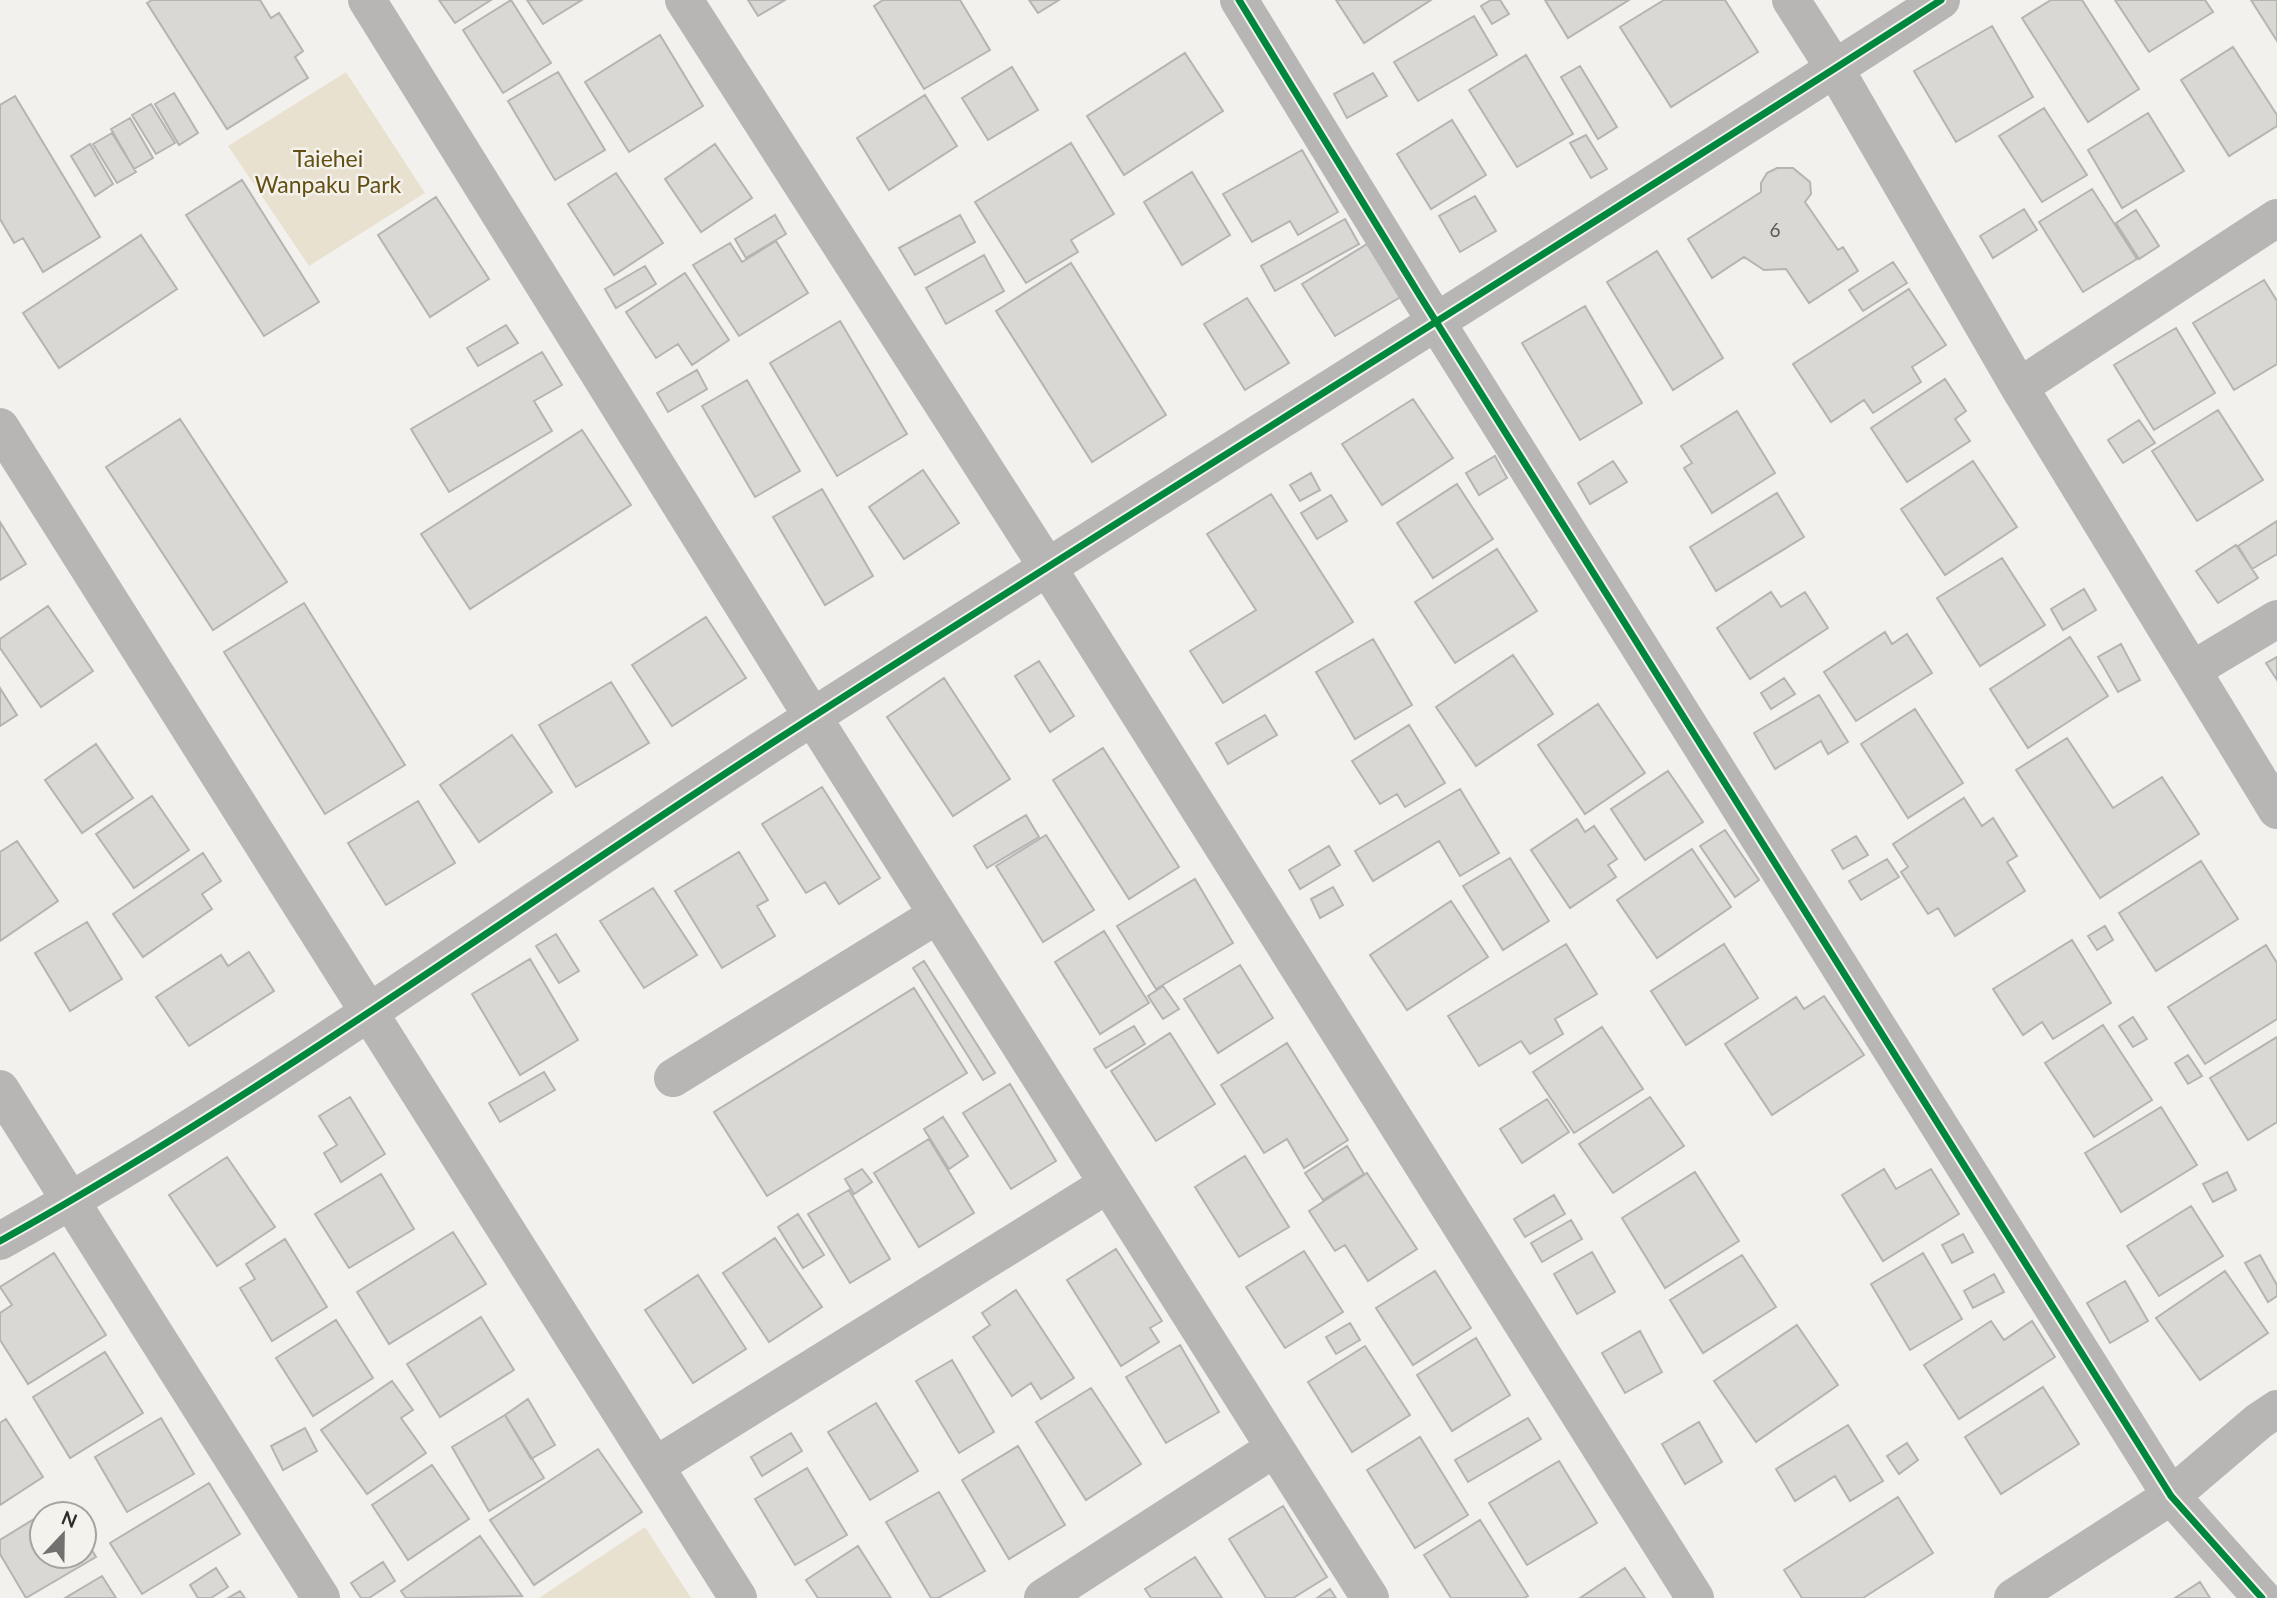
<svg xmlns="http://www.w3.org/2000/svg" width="2277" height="1598" font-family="Lato,sans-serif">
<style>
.green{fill:#e9e1cf}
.building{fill:#d9d8d5;stroke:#b6b4b2;stroke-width:2}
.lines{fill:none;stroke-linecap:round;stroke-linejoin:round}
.minor{stroke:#b7b6b5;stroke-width:38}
.cycleway-casing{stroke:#f4f2ed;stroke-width:11}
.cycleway{stroke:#00873e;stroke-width:7}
.labels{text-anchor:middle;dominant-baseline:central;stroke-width:5;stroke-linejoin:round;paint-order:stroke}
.number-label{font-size:19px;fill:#585755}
.park-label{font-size:23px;fill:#644f13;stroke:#f4f2ed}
</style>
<rect width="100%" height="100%" fill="#f3f1ee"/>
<path class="green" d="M346 72 425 193 309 266 228 146Z
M645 1527 691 1598H539Z"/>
<path class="building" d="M152 0H260L271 18 279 13 303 51 295 57 308 78 227 129 147 3Z
M439 0H491L455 23Z
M511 0 551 63 503 93 463 30Z
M527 0H582L543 24Z
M748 0H785L758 16Z
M883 0H960L990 50 924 89 874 6Z
M1029 0H1059L1038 13Z
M1336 0H1431L1364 43Z
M1491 0H1500L1509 14 1492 24 1481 6Z
M1545 0H1629L1568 38Z
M1664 0H1725L1758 52 1671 107 1620 27Z
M2051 0H2082L2139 89 2088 122 2022 18Z
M2115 0H2205L2213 12 2149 52Z
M2251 0H2277V41Z
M1474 16 1497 55 1418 101 1394 62Z
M1992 26 2033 97 1956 142 1914 71Z
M660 35 703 106 629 152 585 82Z
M2233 47 2277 115V126L2229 156 2181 80Z
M1185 53 1223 111 1124 175 1087 116Z
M1526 55 1573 134 1517 167 1469 90Z
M1580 66 1617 127 1598 139 1561 77Z
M1012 67 1038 110 988 140 962 98Z
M558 72 605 150 555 180 508 101Z
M1373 73 1387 96 1347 118 1334 94Z
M174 93 198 133 179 145 155 104Z
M925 95 957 146 889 190 857 138Z
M15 96 100 237 43 272 23 238 14 243 0 219V105Z
M151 104 175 143 156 154 132 115Z
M2044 108 2087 175 2042 202 1999 136Z
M2148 113 2184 171 2122 208 2088 150Z
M130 118 153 158 134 169 111 129Z
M1452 120 1486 175 1431 209 1397 154Z
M112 133 136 172 117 183 93 144Z
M1586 135 1607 169 1591 178 1570 143Z
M1071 143 1114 214 1071 240 1078 252 1026 283 975 202Z
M90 144 113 184 95 196 71 156Z
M715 144 752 198 701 232 665 179Z
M1302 150 1338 212 1298 235 1290 221 1252 242 1223 194Z
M1777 168H1793L1810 182 1811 194 1805 202 1838 250 1843 247 1858 271 1809 303 1786 269 1764 270 1744 257 1712 278 1688 239 1761 192V183L1767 173Z
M1192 172 1230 235 1182 265 1144 202Z
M616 173 663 243 614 275 568 204Z
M242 180 319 302 264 336 186 215Z
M2092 189 2137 259 2083 292 2039 222Z
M1475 196 1496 231 1460 252 1439 216Z
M436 197 489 279 430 317 378 235Z
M2024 209 2037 230 1993 258 1980 236Z
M2136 210 2159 246 2139 259 2116 223Z
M775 215 786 234 746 258 735 239Z
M960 215 975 242 915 275 899 248Z
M1345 219 1359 244 1275 291 1261 266Z
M141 235 177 289 59 368 23 313Z
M776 241 808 293 739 336 693 265 730 243 742 262Z
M1372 241 1404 295 1335 336 1302 284Z
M1657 251 1723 358 1673 390 1607 282Z
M984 255 1004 291 946 324 926 288Z
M1893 262 1907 283 1863 311 1849 290Z
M1071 263 1166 415 1092 462 996 311Z
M645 266 656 284 616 308 605 289Z
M685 273 729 340 692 365 678 344 656 358 626 312Z
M2264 280 2277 301V364L2234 390 2193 323Z
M1909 289 1946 345 1912 367 1921 382 1873 413 1864 400 1831 422 1793 364Z
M1247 298 1289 363 1245 390 1204 324Z
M1585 306 1642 403 1580 440 1522 343Z
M840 321 907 434 837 476 770 363Z
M506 325 518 343 478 366 467 348Z
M2176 328 2215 393 2154 430 2114 365Z
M542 352 562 385 534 401 552 431 449 492 411 429Z
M697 370 707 389 668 412 657 393Z
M1945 379 1966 411 1955 419 1970 441 1907 482 1871 428Z
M747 380 800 471 755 497 702 406Z
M1413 399 1453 458 1382 505 1342 444Z
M2218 410 2263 480 2197 521 2152 451Z
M1737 411 1775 473 1712 513 1684 468 1692 463 1681 446Z
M180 419 287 582 213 630 106 467Z
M2139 420 2155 443 2123 463 2108 440Z
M582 430 631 505 470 609 421 534Z
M1495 456 1507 478 1479 495 1466 473Z
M1613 461 1627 482 1590 504 1578 483Z
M1973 461 2017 527 1945 575 1901 509Z
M923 470 959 523 904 559 869 507Z
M1311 473 1320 490 1300 501 1290 485Z
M1457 484 1493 539 1433 578 1397 523Z
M822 489 873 576 825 605 773 517Z
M1777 493 1804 537 1716 591 1690 547Z
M1271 494 1353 622 1223 703 1190 651 1256 610 1207 534Z
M1331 495 1347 521 1317 539 1301 513Z
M2277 521V554L2252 569 2238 546Z
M0 522 26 564 0 580Z
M2236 545 2258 578 2218 603 2196 571Z
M1497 549 1537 611 1455 663 1415 602Z
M2002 558 2045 625 1980 666 1937 598Z
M2084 589 2096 610 2063 630 2051 609Z
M1771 592 1781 607 1805 592 1828 628 1750 679 1717 628Z
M304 603 405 765 325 814 224 652Z
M48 606 93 671 41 707 0 648V639Z
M706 617 746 678 672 726 632 665Z
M1885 632 1892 644 1907 634 1932 673 1856 721 1824 672Z
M2070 637 2108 696 2028 748 1990 689Z
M1373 639 1412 705 1355 739 1316 672Z
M2121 644 2140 680 2118 692 2098 657Z
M1513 655 1553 714 1476 766 1436 707Z
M2277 657V680L2266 663Z
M1039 661 1074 716 1050 732 1015 676Z
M944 678 1010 779 953 816 887 717Z
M1784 678 1795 694 1771 709 1761 693Z
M611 682 649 743 576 787 539 725Z
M0 688 17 715 0 726Z
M1819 695 1848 742 1828 754 1821 741 1775 769 1754 733Z
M1598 704 1645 773 1585 814 1538 745Z
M1915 709 1963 783 1908 818 1861 744Z
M1265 715 1277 735 1228 764 1216 743Z
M1409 725 1445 783 1405 807 1397 794 1380 804 1352 761Z
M512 735 552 792 479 842 440 785Z
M2067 738 2113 808 2162 777 2199 834 2100 898 2016 770Z
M96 744 133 798 82 833 45 780Z
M1103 748 1179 867 1129 899 1053 780Z
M1668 771 1703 822 1645 860 1611 809Z
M822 787 880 878 839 904 825 882 806 893 762 824Z
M1460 789 1499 853 1460 876 1439 841 1373 881 1355 851Z
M152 796 189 850 134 888 96 834Z
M1964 798 1982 826 1993 818 2017 856 2007 862 2025 891 1955 936 1938 908 1928 914 1901 872 1908 867 1893 844Z
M418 801 455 863 386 905 348 843Z
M1026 815 1039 837 987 868 974 846Z
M1577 819 1585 832 1594 826 1617 859 1608 865 1616 877 1570 908 1531 850Z
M1725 830 1759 880 1735 897 1700 846Z
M1046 835 1094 910 1043 942 996 866Z
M1856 836 1868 855 1843 869 1832 850Z
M17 841 58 901 0 941V852Z
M1329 846 1340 865 1300 889 1289 870Z
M1692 849 1731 907 1657 958 1617 900Z
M739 852 768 900 757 906 775 936 722 968 675 891Z
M203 853 221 881 202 894 212 909 143 957 113 914Z
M1510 858 1549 921 1503 950 1463 886Z
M1887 859 1899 877 1861 900 1849 881Z
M2201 861 2238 919 2156 971 2119 913Z
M1195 879 1233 943 1156 989 1117 926Z
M1333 887 1343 905 1320 918 1311 899Z
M653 888 697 955 644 988 600 921Z
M1451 901 1488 957 1407 1010 1370 955Z
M87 922 122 979 70 1011 35 953Z
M2105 926 2113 940 2097 950 2088 936Z
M1104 931 1149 1003 1100 1034 1055 962Z
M556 934 579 971 559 983 536 946Z
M2072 940 2111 1003 2053 1039 2042 1022 2023 1035 1993 989Z
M1566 944 1597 994 1555 1019 1563 1034 1530 1054 1521 1041 1479 1066 1448 1016Z
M1724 944 1758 998 1686 1045 1651 991Z
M2266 945 2277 963V1019L2205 1064 2168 1007Z
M249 952 274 991 189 1046 156 997 221 955 228 966Z
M530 959 578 1040 520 1075 472 994Z
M924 961 995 1073 983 1080 913 968Z
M1240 965 1273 1018 1218 1053 1184 999Z
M1163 986 1179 1009 1163 1019 1148 996Z
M914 988 967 1073 767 1196 714 1112Z
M1824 996 1864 1055 1772 1115 1725 1044 1796 997 1804 1009Z
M2133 1017 2147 1039 2133 1047 2119 1026Z
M2103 1025 2152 1100 2094 1137 2045 1063Z
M1134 1026 1145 1044 1106 1068 1094 1049Z
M1602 1027 1643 1089 1574 1133 1533 1072Z
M1170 1033 1215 1104 1156 1141 1111 1071Z
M2277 1037V1122L2248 1140 2210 1078Z
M1287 1043 1348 1140 1304 1168 1287 1139 1264 1153 1221 1085Z
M2188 1055 2202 1076 2188 1084 2175 1063Z
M544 1072 555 1090 500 1122 489 1103Z
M1010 1084 1056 1161 1011 1189 963 1113Z
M350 1097 385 1154 341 1182 324 1153 337 1145 319 1116Z
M1650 1097 1684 1146 1613 1193 1579 1144Z
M1547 1099 1569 1132 1522 1163 1500 1129Z
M2161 1107 2197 1165 2121 1212 2085 1153Z
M943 1117 968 1156 949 1169 924 1129Z
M929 1139 974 1213 919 1247 874 1173Z
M1347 1146 1364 1174 1323 1200 1305 1173Z
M1245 1156 1289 1227 1239 1257 1195 1187Z
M227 1157 275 1227 217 1266 169 1195Z
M862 1169 872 1182 854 1194 845 1179Z
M1884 1169 1896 1189 1931 1169 1959 1214 1883 1261 1842 1195Z
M1695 1172 1739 1241 1665 1288 1622 1218Z
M2227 1172 2236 1190 2213 1202 2203 1184Z
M1367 1173 1417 1249 1368 1281 1345 1245 1335 1251 1309 1211Z
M381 1174 414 1229 349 1268 315 1214Z
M849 1190 890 1259 850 1283 808 1214Z
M1554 1195 1565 1214 1525 1237 1514 1219Z
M2191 1206 2223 1256 2159 1296 2127 1246Z
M798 1214 824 1255 803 1268 778 1227Z
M1571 1220 1582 1239 1542 1262 1531 1243Z
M453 1232 486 1284 389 1344 357 1292Z
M1963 1234 1973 1252 1952 1263 1942 1245Z
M775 1238 822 1307 769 1342 723 1273Z
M285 1239 327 1307 272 1341 240 1288 255 1279 246 1264Z
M1116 1249 1162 1321 1150 1328 1159 1342 1121 1366 1067 1280Z
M1304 1251 1343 1312 1285 1348 1246 1287Z
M1592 1252 1615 1292 1577 1314 1554 1274Z
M54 1253 106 1335 28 1384 0 1340V1313L12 1305 0 1287Z
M1923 1253 1962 1319 1910 1350 1871 1284Z
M1742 1255 1776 1307 1703 1353 1670 1300Z
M2260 1255 2277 1285V1296L2268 1302 2245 1263Z
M1435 1271 1471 1328 1413 1365 1376 1308Z
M2225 1271 2268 1333 2200 1380 2156 1318Z
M1994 1274 2004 1292 1973 1308 1964 1291Z
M698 1275 746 1349 693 1383 645 1310Z
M2125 1281 2148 1321 2110 1343 2087 1303Z
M1016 1290 1074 1378 1041 1399 1031 1383 1012 1396 973 1337 990 1325 982 1313Z
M481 1317 514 1370 440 1417 407 1364Z
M336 1320 373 1378 313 1416 276 1358Z
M1991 1321 2004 1340 2032 1321 2055 1357 1959 1419 1924 1365Z
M1350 1323 1360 1340 1336 1354 1326 1337Z
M1797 1325 1838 1385 1756 1442 1714 1381Z
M1640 1331 1662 1372 1625 1393 1602 1353Z
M1476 1338 1510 1395 1452 1431 1417 1375Z
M1180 1345 1219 1412 1166 1443 1126 1377Z
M1365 1346 1410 1415 1352 1452 1308 1382Z
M105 1352 143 1413 70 1458 33 1397Z
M952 1360 994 1432 959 1453 916 1381Z
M392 1381 413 1410 401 1418 426 1453 367 1494 321 1430Z
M2043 1387 2079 1444 2001 1494 1965 1437Z
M1091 1388 1141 1464 1086 1500 1036 1422Z
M528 1399 555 1445 531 1459 505 1415Z
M876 1403 918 1471 870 1500 828 1432Z
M505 1415 544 1478 489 1511 452 1447Z
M161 1418 194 1474 127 1512 95 1457Z
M1528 1418 1541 1439 1468 1482 1455 1460Z
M6 1419 43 1477 0 1505V1423Z
M1699 1422 1722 1462 1685 1484 1662 1444Z
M1848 1425 1883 1481 1850 1501 1835 1476 1795 1501 1776 1469Z
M305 1428 317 1451 283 1470 271 1446Z
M791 1433 802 1451 762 1476 751 1457Z
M1420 1437 1468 1515 1415 1548 1367 1470Z
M1907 1443 1918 1460 1899 1474 1887 1456Z
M1018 1446 1065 1525 1009 1559 962 1480Z
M598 1449 642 1512 534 1585 490 1520Z
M1559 1461 1597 1523 1527 1565 1489 1503Z
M432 1465 469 1519 408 1560 372 1505Z
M807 1468 847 1535 795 1565 755 1499Z
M209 1483 240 1534 142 1594 110 1543Z
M939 1492 985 1571 938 1598H931L886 1522Z
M1898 1497 1933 1553 1863 1598H1802L1784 1570Z
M62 1502 70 1514H43Z
M1283 1506 1327 1577 1293 1598H1266L1229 1539Z
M42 1514V1556H84V1537L96 1557 26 1598 0 1554V1540Z
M1480 1520 1528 1596 1524 1598H1451L1424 1555Z
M480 1536 522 1596 406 1598 401 1591Z
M858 1546 891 1598H818L806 1580Z
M1195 1557 1222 1598H1151L1145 1589Z
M383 1562 395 1581 369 1598H361L351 1583Z
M216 1568 228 1587 211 1598H198L190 1585Z
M1625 1568 1645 1598H1580Z
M102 1576 116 1598H65Z
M2200 1582 2210 1598H2175Z
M1330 1589 1336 1598H1317Z
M240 1591 245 1598H228Z"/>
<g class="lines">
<path class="minor" d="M367 0 812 716 1370 1598
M684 0 1048 568 1695 1598
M1239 0 1420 296 2171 1496 2262 1598
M1791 0 1835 69 2019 387 2277 810
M2019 387 2277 218
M0 427 738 1598
M2192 670 2277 619
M673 1078 937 915
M0 1089 321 1598
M0 1241C283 1083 544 888 817 714 1191 474 1569 241 1941 0
M655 1466 1108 1184
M1043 1598 1275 1448
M2013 1598 2171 1496 2259 1421 2277 1409"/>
<defs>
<path id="cycleway" d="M1239 0 1420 296 2171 1496 2262 1598
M0 1241C283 1083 544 888 817 714 1191 474 1569 241 1941 0"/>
</defs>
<use href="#cycleway" class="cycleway-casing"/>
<use href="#cycleway" class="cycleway"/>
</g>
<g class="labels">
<g class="number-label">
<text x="1775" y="229">6</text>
</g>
<g class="park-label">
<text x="328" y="158">Taiehei<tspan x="328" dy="26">Wanpaku Park</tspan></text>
</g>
</g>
<g transform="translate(63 1535) rotate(22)"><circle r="33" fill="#f4f2ed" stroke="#a4a39f" stroke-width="2"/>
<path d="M0-5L12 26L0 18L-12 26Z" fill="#72716f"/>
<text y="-10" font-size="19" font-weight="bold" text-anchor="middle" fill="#2d2c2a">N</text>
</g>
</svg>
